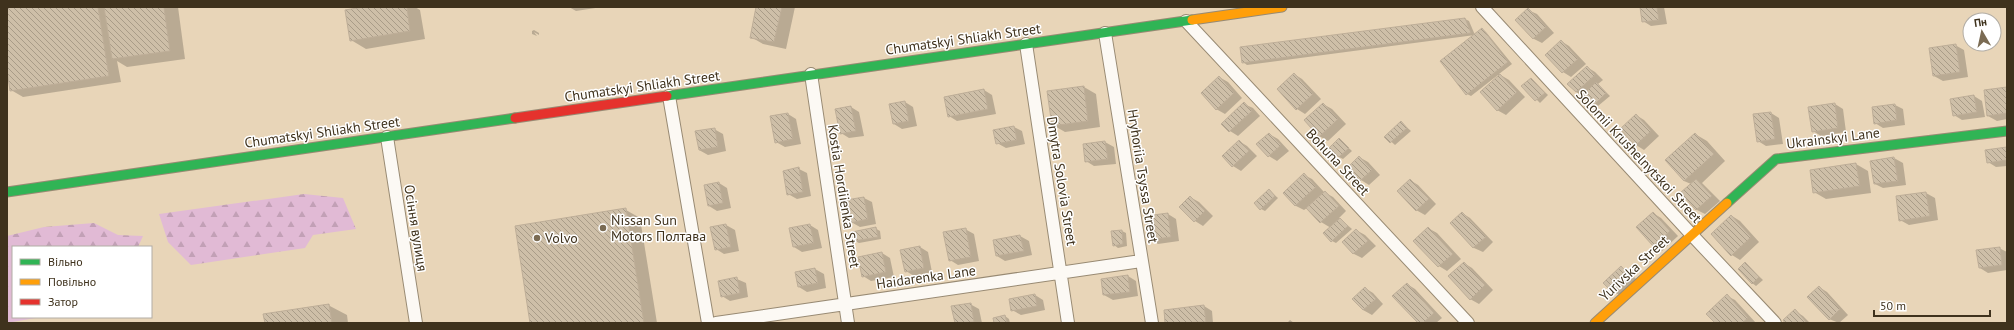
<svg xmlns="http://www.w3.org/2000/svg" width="2014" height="330" font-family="'PT Sans',sans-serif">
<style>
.forest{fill:url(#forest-firs)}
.shadow{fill:#0003}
.building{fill:url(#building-back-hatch);stroke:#beae98}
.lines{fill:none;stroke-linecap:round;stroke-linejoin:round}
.street-casing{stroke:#988a73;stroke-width:14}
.fast-casing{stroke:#988a73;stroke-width:11}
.slow-casing{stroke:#988a73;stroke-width:11}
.jam-casing{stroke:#988a73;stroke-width:11}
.street{stroke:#fcf9f4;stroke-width:12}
.fast{stroke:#30b455;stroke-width:9}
.slow{stroke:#ff9f0a;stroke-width:9}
.jam{stroke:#e5322d;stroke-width:9}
.poi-dot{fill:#7a6b53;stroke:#fff;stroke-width:1.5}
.labels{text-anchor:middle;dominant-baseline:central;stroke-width:3;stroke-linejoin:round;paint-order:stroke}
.street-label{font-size:14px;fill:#3f321d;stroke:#fff}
.poi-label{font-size:14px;fill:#3f321d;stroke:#fff;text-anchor:start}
</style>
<defs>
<pattern id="forest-firs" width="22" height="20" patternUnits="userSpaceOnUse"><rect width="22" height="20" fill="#e1bad5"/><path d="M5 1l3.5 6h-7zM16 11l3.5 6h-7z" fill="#c2a0b6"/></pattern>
<pattern id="building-back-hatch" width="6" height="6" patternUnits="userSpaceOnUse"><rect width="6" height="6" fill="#cebfa8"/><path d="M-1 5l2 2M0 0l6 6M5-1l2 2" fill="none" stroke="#a99c88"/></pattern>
</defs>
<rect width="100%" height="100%" fill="#e8d5b8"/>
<path class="forest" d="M304 194 343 198 356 229 313 235 305 248 191 265 168 242 159 214Z
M94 223 118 235 143 236 138 247H13V317H41L7 323V236L44 227Z"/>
<path class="shadow" d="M7 7H178L185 59 127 67 117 61 121 82 23 97 11 90 7 70Z
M370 7H415L420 10 425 39 366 49 351 40Z
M569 7H602L576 11Z
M758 7H795L786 49 763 44 751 37Z
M1641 7H1664L1667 24 1651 26 1643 21Z
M1528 10 1537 14 1554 33 1542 43 1534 39 1517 20Z
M1465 19 1469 21 1475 35 1247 65 1243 62Z
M1482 29 1486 32 1512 64 1499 74 1509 80 1525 97 1506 115 1497 110 1498 75 1471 96 1467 94Z
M534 30 539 33V35L534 32 537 36 532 34V31Z
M1561 41 1569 46 1586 64 1571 77 1563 72 1546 55Z
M1955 45 1964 50 1968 77 1943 81 1934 76Z
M1587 67 1595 72 1603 80 1598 84 1610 96 1598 106 1586 95 1585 97 1576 92Z
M1294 74 1302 79 1321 99 1305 114 1297 109Z
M1219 77 1228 82 1242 98 1225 114 1216 109Z
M1531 79 1548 95 1540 103 1523 86Z
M1084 87 1096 94 1100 127 1065 132 1053 125Z
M2007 88V119L1997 121 1988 116Z
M984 90 992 95 996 114 957 121 949 116Z
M1974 96 1982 101 1985 117 1962 120 1954 115Z
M905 102 913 107 917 126 902 129 894 124Z
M1244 104 1253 108 1260 116 1238 136 1230 131Z
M1323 104 1332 109 1346 124 1328 141 1319 136Z
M1835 104 1843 109 1846 132 1821 136 1813 131Z
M1895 105 1903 109 1905 125 1883 128 1875 123Z
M851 107 859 112 864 136 849 138 841 133Z
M1771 113 1779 118 1783 144 1766 146 1758 141Z
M788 114 796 119 801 144 785 147 776 142Z
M1636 115 1644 120 1659 136 1644 150 1636 145Z
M1401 122 1411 131 1395 145 1386 137Z
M1014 127 1022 131 1025 144 1006 148 997 143Z
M714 129 723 134 726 151 708 155 699 150Z
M1269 134 1278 139 1289 151 1277 161 1269 156Z
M1695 134 1707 141 1725 161 1702 183 1720 201 1705 214 1697 210 1682 193 1691 184 1684 181Z
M1340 140 1352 151 1343 159 1339 157Z
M1239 141 1247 146 1257 156 1241 171 1233 166Z
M1105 142 1114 147 1116 164 1094 166 1086 161Z
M2007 148V166L1996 167 1988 162Z
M1359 157 1368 162 1380 175 1369 185 1361 180Z
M1894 158 1903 163 1906 185 1883 188 1875 184Z
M1856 164 1868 171 1871 193 1826 199 1814 192Z
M799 169 807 173 811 196 797 199 788 194Z
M1304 175 1312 179 1324 192 1333 197 1346 211 1339 218 1352 229 1336 243 1332 241 1331 228 1321 222 1307 208 1304 210 1296 206 1284 193Z
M1410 180 1418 185 1436 204 1425 215 1416 210Z
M719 183 727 188 731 208 717 211 709 206Z
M1269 190 1278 198 1265 211 1261 209Z
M1926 193 1935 198 1938 220 1909 225 1900 220Z
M1190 197 1199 202 1213 216 1203 226 1195 221Z
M864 198 872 202 876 224 860 227 851 222Z
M626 210 640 218 657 323H531Z
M1462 213 1470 218 1493 242 1483 252 1474 248 1451 223Z
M1653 213 1661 218 1678 236 1662 251 1654 246 1637 227Z
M1168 214 1176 219 1179 241 1158 244 1150 239Z
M1732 216 1740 221 1759 242 1740 260 1732 255Z
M726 225 735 230 739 251 724 254 716 249Z
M810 225 818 230 822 248 802 252 794 247 790 229Z
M875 228 880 231 881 239 859 243 855 241Z
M1428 228 1437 233 1461 259 1447 271 1439 266 1415 241Z
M965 229 974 234 979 261 958 265 950 260Z
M1356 230 1365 235 1376 246 1362 258 1354 254 1343 242Z
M1122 231 1126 233 1127 246 1118 248 1114 245Z
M1020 236 1029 241 1032 255 1005 261 997 256 994 241Z
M920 247 928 252 932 272 914 276 906 271Z
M1999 248 2007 252V270L1988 273 1980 268Z
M882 253 890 258 894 277 871 281 863 276Z
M1464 263 1472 268 1493 290 1479 304 1470 299Z
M1745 263 1763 280 1756 286 1752 283Z
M1621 268 1630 273 1638 281 1622 296 1613 292 1605 283Z
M815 269 824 274 826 288 807 292 799 287 796 273Z
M1128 276 1136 281 1138 296 1113 300 1104 295Z
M737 279 746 283 748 297 730 301 722 296Z
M1407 284 1415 289 1442 318 1436 323H1419Z
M1819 287 1827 292 1848 315 1839 323 1829 319Z
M1365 288 1373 293 1383 304 1372 315 1363 310 1353 299Z
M1035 295 1043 300 1045 310 1021 315 1012 310Z
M1727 296 1735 300 1756 323H1716Z
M970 304 979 309 982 323H956L953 307Z
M328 305 347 315 348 323H266Z
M1204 306 1212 311 1213 323H1166L1165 311Z
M1795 311 1803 316 1810 323H1787Z
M1005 316 1009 319 1010 323H995Z
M1290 320 1294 323H1287Z"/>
<path class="building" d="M7 7H98L109 76 10 91 7 70Z
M104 7H164L170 51 112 59Z
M363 7H407L410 31 350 41 345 10Z
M756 7H782L774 42 750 38Z
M1640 7H1657L1659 20 1642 22Z
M1528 8 1546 27 1533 39 1515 20Z
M1465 18 1471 33 1242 63 1240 47Z
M1482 28 1508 62 1466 95 1440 61Z
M1561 40 1578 59 1562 73 1545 55Z
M1956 44 1960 72 1933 76 1929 48Z
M1587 66 1595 75 1576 92 1567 84Z
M1294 73 1313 94 1296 110 1277 89Z
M1500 74 1517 92 1497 111 1480 92Z
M1219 76 1234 93 1216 110 1201 93Z
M1531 78 1545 93 1535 101 1521 86Z
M1596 82 1606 93 1594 105 1584 94Z
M1084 86 1088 121 1052 126 1047 91Z
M2007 87V113L1987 116 1984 90Z
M984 89 988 109 948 117 944 97Z
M1974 95 1977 112 1953 116 1950 99Z
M905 101 909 121 893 124 889 104Z
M1244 102 1252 111 1229 132 1221 124Z
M1323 103 1338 119 1319 137 1304 120Z
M1835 103 1838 128 1812 132 1808 107Z
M1895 104 1897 120 1874 124 1872 107Z
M851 106 856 131 840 134 835 109Z
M1771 112 1775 139 1757 142 1753 114Z
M788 113 793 139 775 143 770 116Z
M1636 114 1651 131 1635 146 1620 129Z
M1401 121 1407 128 1390 143 1384 137Z
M1014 126 1017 140 996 144 993 130Z
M715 128 718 147 699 150 695 131Z
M1269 133 1281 145 1268 157 1256 144Z
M1695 133 1714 154 1684 181 1665 160Z
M1339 138 1349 148 1339 157 1329 148Z
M1239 140 1249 151 1232 167 1222 156Z
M1105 141 1108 159 1085 162 1083 144Z
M2007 147V160L1987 163 1985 150Z
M1359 156 1372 170 1360 181 1348 167Z
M1894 157 1898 181 1874 184 1870 161Z
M1856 163 1860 186 1813 193 1810 170Z
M799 167 803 192 787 195 783 171Z
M1304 173 1316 187 1295 206 1283 193Z
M1410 179 1429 199 1416 211 1397 191Z
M1696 179 1712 196 1696 210 1680 193Z
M719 182 723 203 708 206 704 185Z
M1269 189 1275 196 1260 210 1254 203Z
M1325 191 1339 206 1320 223 1306 208Z
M1926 192 1930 216 1899 221 1896 196Z
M1190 196 1205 211 1194 222 1179 207Z
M864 197 868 219 850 223 846 200Z
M626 208 644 323H530L515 226Z
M1462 212 1486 237 1473 248 1450 223Z
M1653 212 1670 231 1653 246 1636 227Z
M1168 213 1171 237 1149 240 1146 216Z
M1731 215 1751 237 1731 256 1711 234Z
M1340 218 1348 226 1331 242 1323 233Z
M726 224 731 247 715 250 710 227Z
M810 224 814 243 793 247 789 228Z
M876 227 878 237 854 241 852 232Z
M1428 227 1453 254 1438 267 1413 241Z
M966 228 971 257 949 261 943 232Z
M1356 229 1368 241 1353 254 1342 242Z
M1122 230 1123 244 1113 246 1111 231Z
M1020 235 1024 251 996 256 993 240Z
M920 246 924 268 905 272 900 250Z
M2000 247 2002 265 1979 268 1976 250Z
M882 252 886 272 862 277 858 257Z
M1464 262 1485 285 1470 300 1448 276Z
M1745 262 1759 277 1752 284 1738 269Z
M1621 266 1630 276 1612 292 1603 283Z
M815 268 818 283 798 287 795 272Z
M1128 275 1130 292 1103 295 1101 279Z
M737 277 740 293 721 297 718 281Z
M1407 283 1434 313 1423 323H1418L1392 296Z
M1819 286 1840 309 1829 320 1807 297Z
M1365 287 1376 299 1363 310 1352 299Z
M1035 294 1037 306 1011 311 1009 299Z
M1727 294 1748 318 1742 323H1715L1706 314Z
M971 303 974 322 955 323 951 306Z
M329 304 332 323H265L263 314Z
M1204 305 1206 322 1165 323 1164 310Z
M1795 309 1807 323H1785L1783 320Z
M1005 315 1007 323H994L993 318Z"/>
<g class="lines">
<defs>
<path id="street" d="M1482 7 1691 234 1775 323
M1186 21 1468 323
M1105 33 1152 323
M1026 44 1068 323
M811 74 848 323
M669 96 708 323
M387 137 416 323
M716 323 1141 261"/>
<path id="fast" d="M667 96 1192 20
M7 192 515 118
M1727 203 1776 159 2007 131"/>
<path id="slow" d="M1192 20 1282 7
M1595 323 1727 203"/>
<path id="jam" d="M515 118 667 96"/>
</defs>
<use href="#street" class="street-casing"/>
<use href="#fast" class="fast-casing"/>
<use href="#slow" class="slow-casing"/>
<use href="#jam" class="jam-casing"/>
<use href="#street" class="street"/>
<use href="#fast" class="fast"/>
<use href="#slow" class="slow"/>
<use href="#jam" class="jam"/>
</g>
<g class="poi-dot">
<circle cx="603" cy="228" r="4"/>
<circle cx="537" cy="238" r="4"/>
</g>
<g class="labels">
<g class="street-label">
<text transform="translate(963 39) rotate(-8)">Chumatskyi Shliakh Street</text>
<text transform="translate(642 86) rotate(-8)">Chumatskyi Shliakh Street</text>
<text transform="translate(322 132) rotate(-8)">Chumatskyi Shliakh Street</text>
<text transform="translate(1833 138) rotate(-7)">Ukrainskyi Lane</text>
<text transform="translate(1639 156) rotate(47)">Solomii Krushelnytskoi Street</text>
<text transform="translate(1338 162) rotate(47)">Bohuna Street</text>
<text transform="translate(1143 176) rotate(81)">Hryhoriia Tsyssa Street</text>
<text transform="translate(1062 181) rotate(81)">Dmytra Solovia Street</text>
<text transform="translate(844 196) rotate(81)">Kostia Hordiienka Street</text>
<text transform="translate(416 228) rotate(81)">Осіння вулиця</text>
<text transform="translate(1634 268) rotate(-43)">Yurivska Street</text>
<text transform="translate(926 277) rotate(-8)">Haidarenka Lane</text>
</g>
<g class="poi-label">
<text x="611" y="220">Nissan Sun<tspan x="611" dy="16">Motors Полтава</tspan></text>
<text x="545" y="238">Volvo</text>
</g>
</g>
<rect width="2014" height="330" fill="none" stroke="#3f321d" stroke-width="16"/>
<rect x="12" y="246" width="140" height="72" fill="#ffffff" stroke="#b2ada5"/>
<rect x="20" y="259" width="20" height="6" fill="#30b455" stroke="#b2ada5"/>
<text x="48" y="266" font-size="12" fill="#3f321d">Вільно</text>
<rect x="20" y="279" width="20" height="6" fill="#ff9f0a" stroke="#b2ada5"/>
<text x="48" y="286" font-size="12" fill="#3f321d">Повільно</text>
<rect x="20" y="299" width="20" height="6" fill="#e5322d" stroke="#b2ada5"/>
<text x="48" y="306" font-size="12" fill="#3f321d">Затор</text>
<g transform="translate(1982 32) rotate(351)"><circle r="19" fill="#ffffff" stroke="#b2ada5"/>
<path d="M0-3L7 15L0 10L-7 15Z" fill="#7a6b53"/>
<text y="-6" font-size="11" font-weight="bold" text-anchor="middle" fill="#3f321d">Пн</text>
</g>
<path d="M1874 310v6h116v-6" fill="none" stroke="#3f321d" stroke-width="2"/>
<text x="1880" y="310" font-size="12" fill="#3f321d" stroke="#ffffff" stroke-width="3" paint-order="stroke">50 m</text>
</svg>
